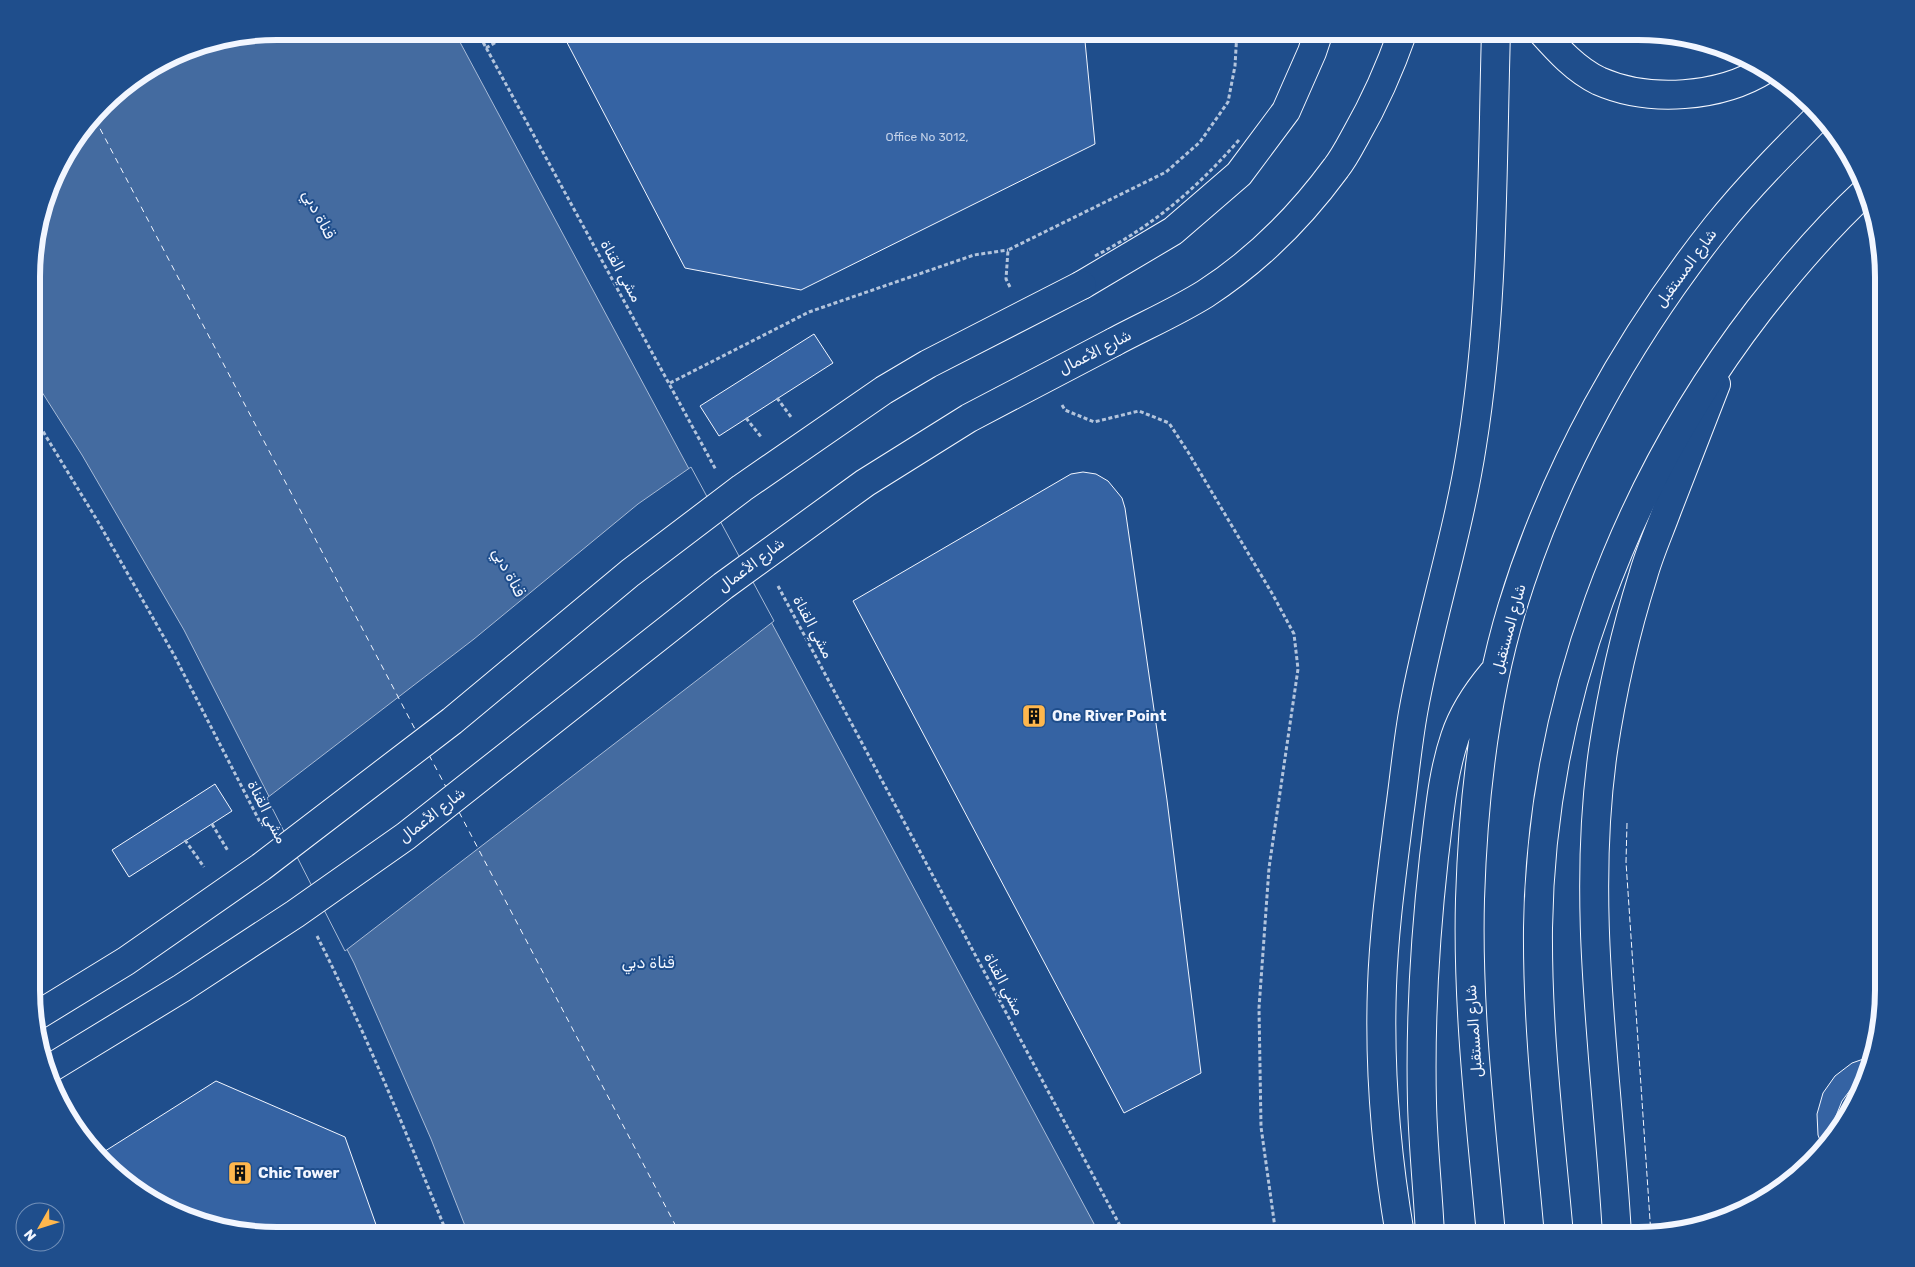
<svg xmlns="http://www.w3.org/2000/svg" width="1915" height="1267" font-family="Rubik,'Noto Sans Arabic',sans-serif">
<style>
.water{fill:#446ba0;stroke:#a8bbd7}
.pier{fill:#1f4e8c;stroke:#a8bbd7}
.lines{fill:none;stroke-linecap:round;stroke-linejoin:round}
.ferry{stroke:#f2f6ff;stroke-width:1;stroke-dasharray:6 5;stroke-linecap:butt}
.building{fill:#3563a3;stroke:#f2f6ff}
.minor-casing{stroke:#f2f6ff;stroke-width:30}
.major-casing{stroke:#f2f6ff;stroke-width:30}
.path{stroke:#b3c4dc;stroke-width:3;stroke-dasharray:4 2.5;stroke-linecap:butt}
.minor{stroke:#1f4e8c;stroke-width:28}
.major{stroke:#1f4e8c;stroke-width:28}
.minor-bridge-casing{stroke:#f2f6ff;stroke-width:30;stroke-linecap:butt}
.path-bridge{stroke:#b3c4dc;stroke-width:3;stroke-dasharray:4 2.5;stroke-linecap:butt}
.minor-bridge{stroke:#1f4e8c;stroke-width:28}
.fence{stroke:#f2f6ff;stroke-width:1;stroke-dasharray:6 2.5;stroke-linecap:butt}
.labels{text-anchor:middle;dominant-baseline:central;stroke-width:4;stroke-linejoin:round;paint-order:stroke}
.number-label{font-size:12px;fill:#c3d1e8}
.street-label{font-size:15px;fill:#f2f6ff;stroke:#1f4e8c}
.poi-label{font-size:15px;font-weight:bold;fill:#f2f6ff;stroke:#1f4e8c;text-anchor:start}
.water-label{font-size:16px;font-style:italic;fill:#f2f6ff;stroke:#1f4e8c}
.rim{fill:none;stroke:#f2f6ff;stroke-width:6}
</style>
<rect width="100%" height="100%" fill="#1f4e8c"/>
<path class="water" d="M277 31H454L1100 1235 469 1236 431 1139 354 963 184 630 82 455 33 378V246L57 168 115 93 183 50Z"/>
<path class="pier" d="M691 467 774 621 345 951 267 798 474 639 638 504Z"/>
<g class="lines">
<path class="ferry" d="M95 119 416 731
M429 755 446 787
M459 812 681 1236"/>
</g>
<path class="building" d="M561 31H1084L1095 144 801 290 685 268Z
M814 334 833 363 719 436 700 406Z
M1083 472 1096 474 1108 481 1122 498 1125 508 1167 800 1201 1073 1124 1113 853 601 1071 474Z
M215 784 232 811 129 877 112 850Z
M1872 1056H1873L1871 1069 1865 1080 1851 1089 1842 1101 1836 1116 1837 1133 1823 1148 1818 1135 1817 1114 1823 1093 1835 1076 1852 1063Z
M216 1081 345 1137 380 1236H277L199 1223 140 1194 102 1153Z"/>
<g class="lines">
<defs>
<path id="minor" d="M1082 285 1173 231 1239 174 1286 111 1312 52 1319 31
M1114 342C1144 326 1176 312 1205 294 1256 261 1300 217 1336 168 1344 158 1350 146 1356 135 1375 102 1390 68 1403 31
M1400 1235C1386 1153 1379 1070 1382 986 1384 929 1392 873 1399 816 1404 782 1407 747 1413 713 1429 623 1458 536 1472 445 1494 308 1492 169 1496 31
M1617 1235C1608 1074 1580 911 1603 751 1612 691 1625 633 1643 576 1649 554 1659 532 1667 510 1683 468 1700 426 1716 384"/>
<path id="major" d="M1541 31C1558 50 1576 70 1599 81 1649 103 1720 98 1766 69
M1430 1235C1428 1191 1423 1147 1422 1103 1420 1021 1425 938 1434 857 1439 818 1442 775 1455 737 1463 713 1477 692 1493 673
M1491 1235C1481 1123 1467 1011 1470 899 1473 802 1484 701 1512 608 1554 470 1628 338 1717 226 1749 186 1785 150 1821 114
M1559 1235C1550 1133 1537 1031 1538 928 1541 705 1624 485 1759 310 1792 268 1827 227 1866 191"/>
</defs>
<use href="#minor" class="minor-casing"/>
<use href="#major" class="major-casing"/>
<path class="path" d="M477 31 716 470
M486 48 515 31
M1010 287 1006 279 1008 250 1166 172 1200 142 1228 102 1235 66 1237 31
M670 383 809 312 974 255 1008 250
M777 398 791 417
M1062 405 1065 410 1094 422 1139 411 1169 423 1188 452 1273 595 1294 634 1298 669 1269 868 1259 1008 1261 1127 1276 1235
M33 415 100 525 174 655 263 828
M746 418 762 438
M778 586 1125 1235
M212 824 228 851
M185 840 204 867
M317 936C366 1033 407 1135 448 1236"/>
<use href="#minor" class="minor"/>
<use href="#major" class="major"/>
<defs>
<path id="minor-bridge" d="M33 1018 126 961 261 867 452 721 630 573 742 488 884 390 928 364 1082 285
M49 1069 182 988 295 914 406 836 723 586 865 483 969 418 1114 342"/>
</defs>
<use href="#minor-bridge" class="minor-bridge-casing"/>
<path class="path-bridge" d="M1095 256C1154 225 1195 190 1239 140"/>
<use href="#minor-bridge" class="minor-bridge"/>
<path class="fence" d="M1627 823 1626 862 1651 1235"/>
</g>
<defs>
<symbol id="building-square" viewBox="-11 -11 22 22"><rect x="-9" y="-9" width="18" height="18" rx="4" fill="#ffb74d" stroke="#1f4e8c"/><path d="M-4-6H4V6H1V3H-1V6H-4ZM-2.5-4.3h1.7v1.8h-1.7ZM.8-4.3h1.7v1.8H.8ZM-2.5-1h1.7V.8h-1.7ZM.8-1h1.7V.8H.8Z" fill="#111"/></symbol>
</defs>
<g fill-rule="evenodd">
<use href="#building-square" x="1020" y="702" width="28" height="28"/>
<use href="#building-square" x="226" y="1159" width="28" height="28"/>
</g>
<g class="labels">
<g class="number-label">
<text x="927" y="137">Office No 3012,</text>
</g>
<g class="street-label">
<text transform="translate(1686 268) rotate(-54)">شارع المستقبل</text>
<text transform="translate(621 271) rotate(61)">مشي القناة</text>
<text transform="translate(1095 352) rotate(-27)">شارع الأعمال</text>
<text transform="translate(751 565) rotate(-37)">شارع الأعمال</text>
<text transform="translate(813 627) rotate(62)">مشي القناة</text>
<text transform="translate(1509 629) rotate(-75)">شارع المستقبل</text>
<text transform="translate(267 812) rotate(63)">مشي القناة</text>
<text transform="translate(432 815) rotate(-38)">شارع الأعمال</text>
<text transform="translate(1004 984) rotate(62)">مشي القناة</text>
<text transform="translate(1474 1031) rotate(-94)">شارع المستقبل</text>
</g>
<g class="poi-label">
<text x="1052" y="716">One River Point</text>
<text x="258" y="1173">Chic Tower</text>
</g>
<g class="water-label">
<text transform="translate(319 214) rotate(62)">قناة دبي</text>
<text transform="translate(509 572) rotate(62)">قناة دبي</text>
<text x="648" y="962">قناة دبي</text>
</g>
</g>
<path d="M0 0H1915V1267H0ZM277 40H1638A237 237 0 0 1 1875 277V990A237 237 0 0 1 1638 1227H277A237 237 0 0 1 40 990V277A237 237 0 0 1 277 40Z" fill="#1f4e8c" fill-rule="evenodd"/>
<path class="rim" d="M277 40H1638A237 237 0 0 1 1875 277V990A237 237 0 0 1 1638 1227H277A237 237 0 0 1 40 990V277A237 237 0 0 1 277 40Z"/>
<g transform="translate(40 1227) rotate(231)"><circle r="24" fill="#1f4e8c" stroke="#7391ba"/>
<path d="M0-4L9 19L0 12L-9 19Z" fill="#ffb74d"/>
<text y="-8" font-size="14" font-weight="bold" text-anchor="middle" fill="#f2f6ff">N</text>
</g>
</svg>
